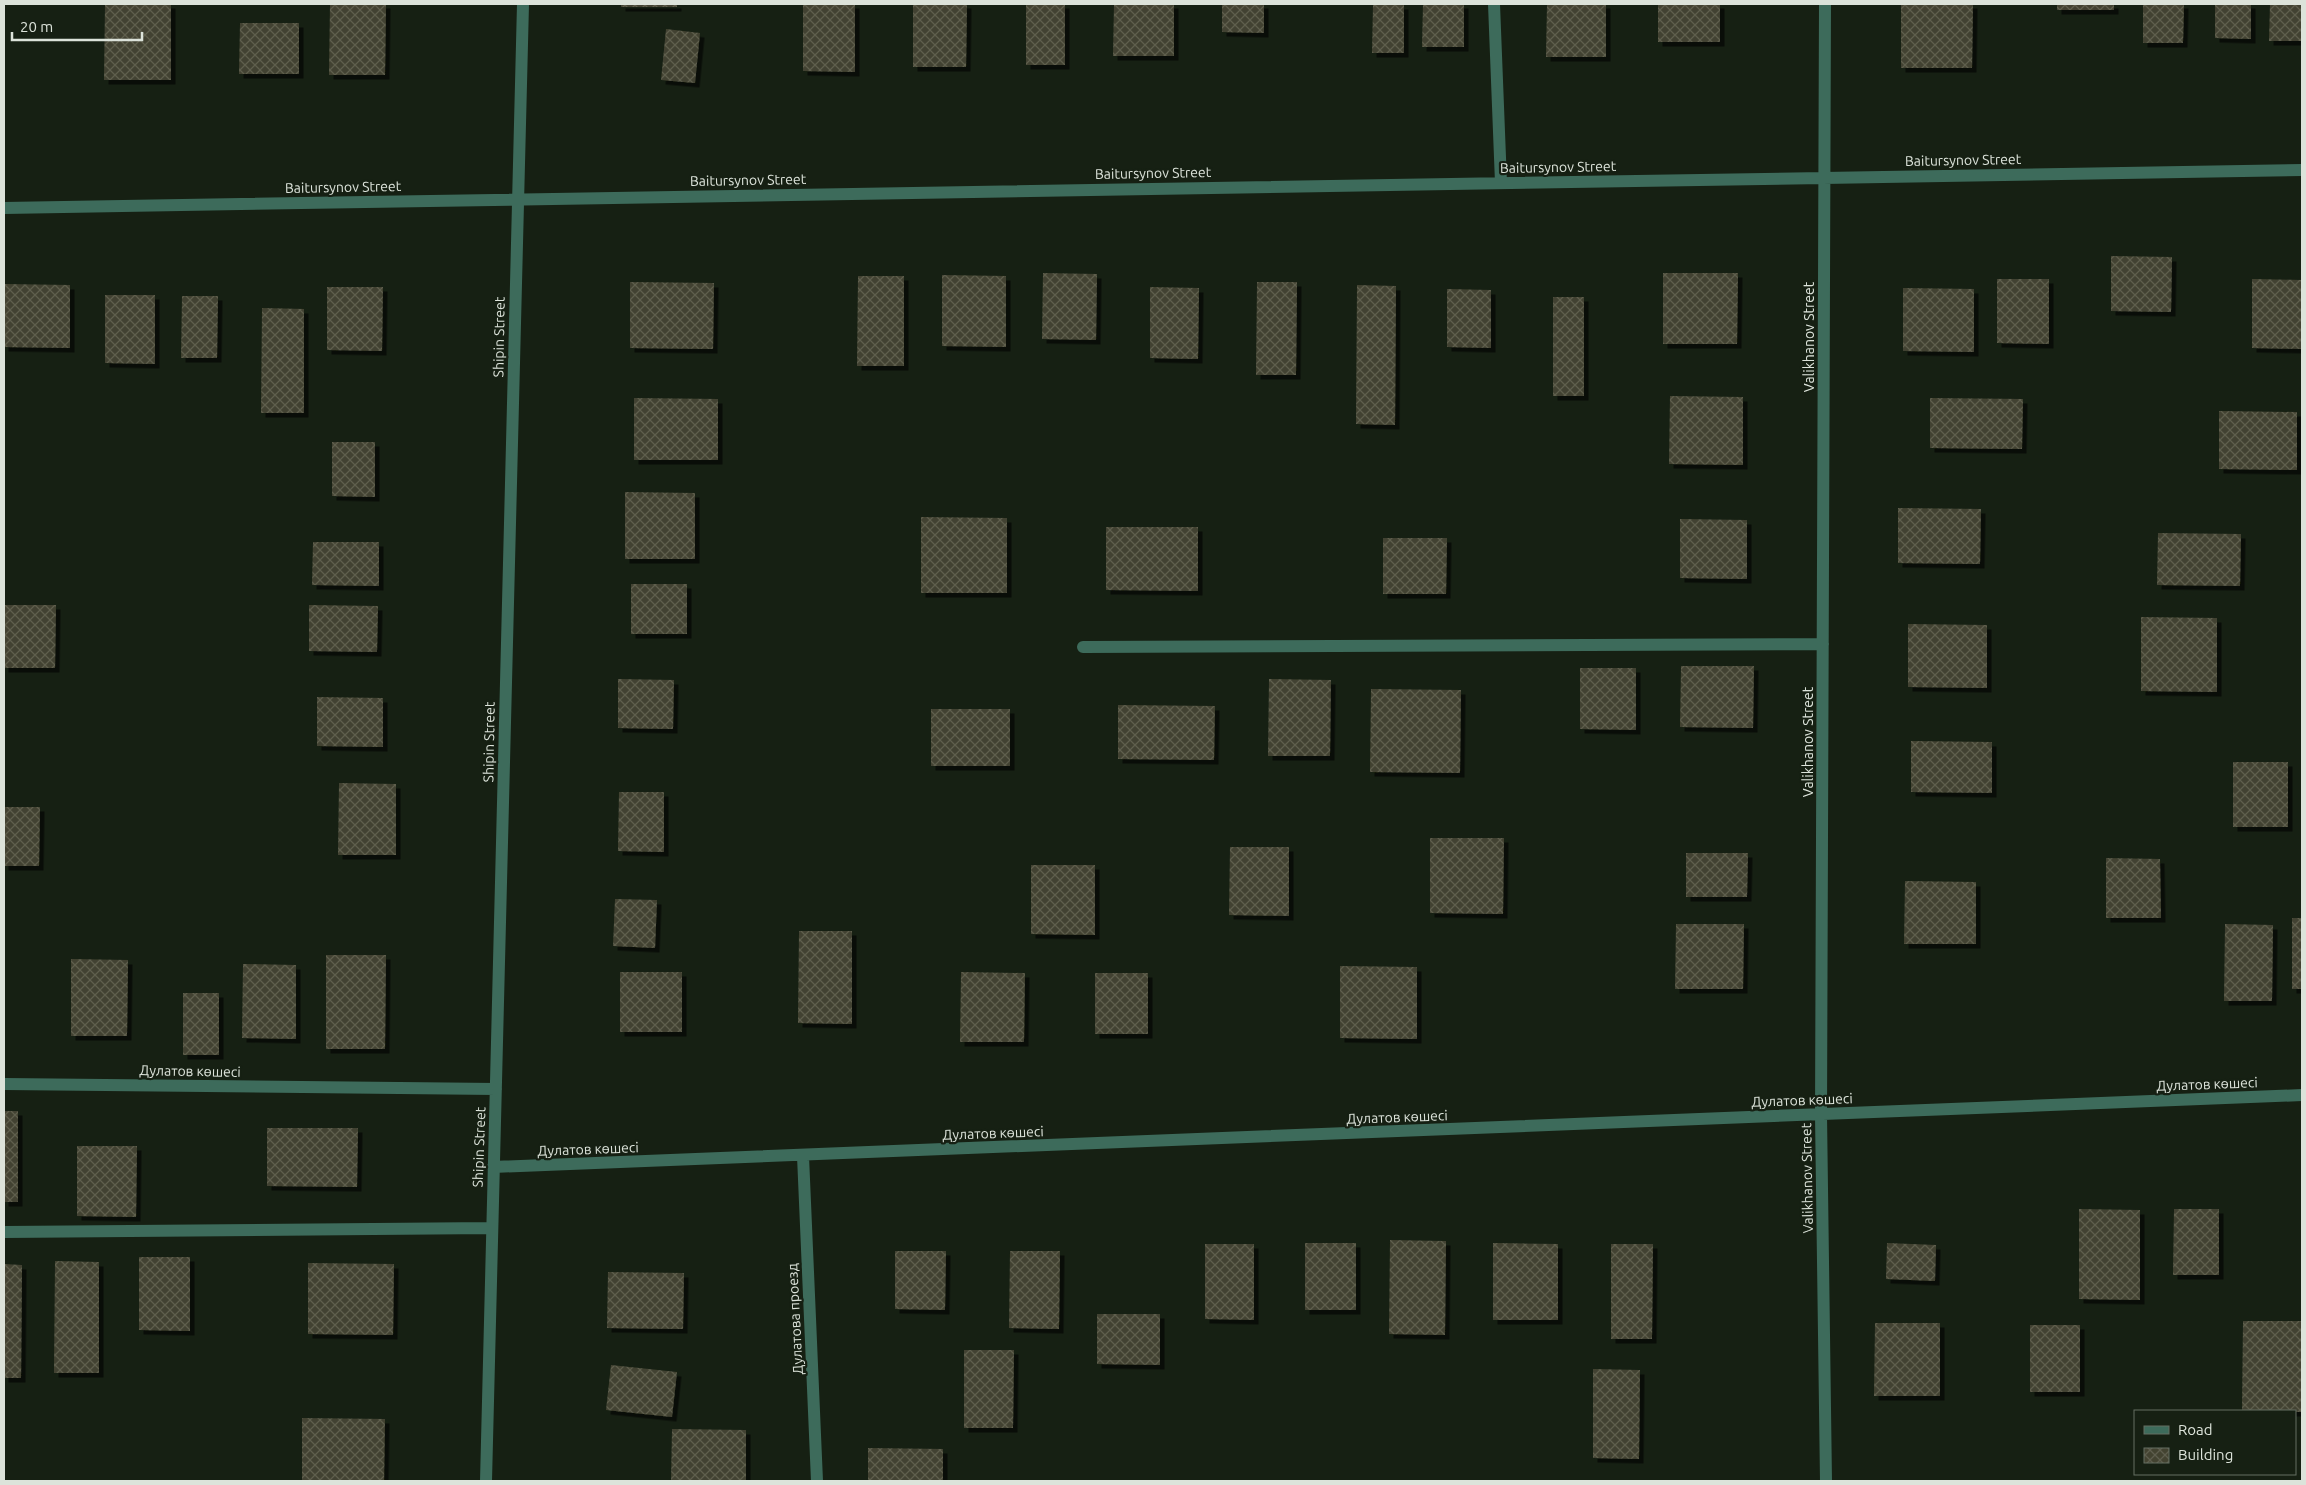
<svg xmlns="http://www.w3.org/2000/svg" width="2306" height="1485" font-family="Ubuntu,sans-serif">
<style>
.building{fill:url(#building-cross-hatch);filter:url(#shadow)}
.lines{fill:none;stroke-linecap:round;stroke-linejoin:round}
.minor{stroke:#3d6b5b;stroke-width:12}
.labels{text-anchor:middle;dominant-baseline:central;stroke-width:4.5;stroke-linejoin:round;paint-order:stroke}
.street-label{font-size:14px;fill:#dce3da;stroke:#162013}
</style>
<defs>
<pattern id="building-cross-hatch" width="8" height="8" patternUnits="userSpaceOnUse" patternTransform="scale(1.25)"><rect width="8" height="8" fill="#434331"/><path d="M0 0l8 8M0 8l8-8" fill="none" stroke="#5e5e4e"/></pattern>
<filter id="shadow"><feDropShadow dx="4.5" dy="4.5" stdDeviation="0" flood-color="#0009"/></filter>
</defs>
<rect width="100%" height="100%" fill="#162013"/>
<path class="building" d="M105 4H171V80H104Z
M330 4H386L385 75H329Z
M621 4H677V7H621Z
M803 4H855V72L803 71Z
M913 4H967L966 67H913Z
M1026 4H1065V65H1026Z
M1114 4H1174V56H1113Z
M1222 4H1264V33L1222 32Z
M1423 4H1464V47H1422Z
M1547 4H1606V57H1546Z
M1658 4H1720V42H1658Z
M1901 4H1973L1972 68H1901Z
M2057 4H2114V10H2057Z
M2143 4H2184L2183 43H2143Z
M2215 4H2251V39L2215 38Z
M2270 4H2302V41H2269Z
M1373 5H1404V53H1372Z
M240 23H299V74H239Z
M666 29 700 33 695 83 661 80Z
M2111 256 2172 257 2171 312 2111 311Z
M1043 273 1097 274 1096 340 1042 339Z
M1663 273H1738L1737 344H1663Z
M942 275 1006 276V347L942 346Z
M858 276H904V366H857Z
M1997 279H2049V344L1997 343Z
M2252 279 2302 280V349L2252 348Z
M630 282 714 283 713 349 630 348Z
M1257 282H1297L1296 375H1256Z
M4 284 70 285V348L4 347Z
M1357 285 1396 286 1395 425 1356 424Z
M327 287H383L382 351 327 350Z
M1150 287 1199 288 1198 359 1150 358Z
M1903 288 1974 289V352L1903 351Z
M1447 289 1491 290V348L1447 347Z
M105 295H155V364L105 363Z
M182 296H218L217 358H181Z
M1553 297H1584V396H1553Z
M262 308 304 309V413H261Z
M1670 396 1743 397V465L1669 464Z
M634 398 718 399V460H634Z
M1930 398 2023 399 2022 449 1930 448Z
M2219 411 2297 412V470L2219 469Z
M332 442H375V497L332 496Z
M625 492 695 493V559H625Z
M1898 508 1981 509 1980 564 1898 563Z
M921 517 1007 518V593H921Z
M1680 519 1747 520V579L1680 578Z
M1106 527H1198V591L1106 590Z
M2158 533 2241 534 2240 586 2157 585Z
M1383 538H1447L1446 594H1383Z
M313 542H379V586L312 585Z
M631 584H687V634H631Z
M4 605H56L55 668H4Z
M309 605 378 606 377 652 309 651Z
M2141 617 2217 618V692L2141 691Z
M1908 624 1987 625V688L1908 687Z
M1681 666H1754L1753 728 1680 727Z
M1580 668H1636V730L1580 729Z
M618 679 674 680 673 729 618 728Z
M1269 679 1331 680 1330 756H1268Z
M1371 689 1461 690 1460 773 1370 772Z
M317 697 383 698V747L317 746Z
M1118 705 1215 706 1214 760 1118 759Z
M931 709H1010V766H931Z
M1911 741 1992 742V793L1911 792Z
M2233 762H2288V827H2233Z
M339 783 396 784V855H338Z
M619 792H664V852L618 851Z
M4 807H40L39 866H4Z
M1430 838H1504L1503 914 1430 913Z
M1230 847H1289V916L1229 915Z
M1686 853H1748L1747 897H1686Z
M2106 858 2160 859 2161 918H2106Z
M1031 865H1095V935L1031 934Z
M1905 881 1976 882V944H1904Z
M615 899 657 900 655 948 613 946Z
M2292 918H2302V989H2292Z
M1676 924H1744L1743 989H1675Z
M2225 924 2273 925 2272 1001H2224Z
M799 931H852V1024L798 1023Z
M326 955H386L385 1049H326Z
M71 959 128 960 127 1036H71Z
M243 964 296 965V1039L242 1038Z
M1340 966 1417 967V1039L1340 1038Z
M620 972H682V1032H620Z
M961 972 1025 973 1024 1042H960Z
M1095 973H1148V1034H1095Z
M183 993H219V1055H183Z
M4 1111H18V1202H4Z
M267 1128H358L357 1187 267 1186Z
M77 1146H137L136 1217 77 1216Z
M2079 1209 2140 1210V1300L2079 1299Z
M2174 1209H2219V1275H2173Z
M1390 1240 1446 1241 1445 1335 1389 1334Z
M1305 1243H1356V1310H1305Z
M1493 1243 1558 1244V1320H1493Z
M1887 1243 1936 1245 1935 1281 1886 1279Z
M1205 1244H1254V1320L1205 1319Z
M1611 1244H1653L1652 1339H1611Z
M895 1251H946L945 1310 895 1309Z
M1010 1251H1060L1059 1329 1009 1328Z
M139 1257H190V1331L139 1330Z
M55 1261 99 1262V1373H54Z
M308 1263 394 1264 393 1335 308 1334Z
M4 1264 22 1265 21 1378H4Z
M608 1272 684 1273 683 1329 607 1328Z
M1097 1314H1160V1365L1097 1364Z
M2243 1321H2302V1412L2242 1411Z
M1875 1323H1940V1396H1874Z
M2030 1325H2080V1392H2030Z
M964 1350H1014L1013 1428H964Z
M611 1365 677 1372 672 1417 606 1410Z
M1593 1369 1640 1370 1639 1459 1593 1458Z
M302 1418 385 1419 384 1481H302Z
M672 1429 746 1430V1481H671Z
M868 1448 943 1449V1481H868Z"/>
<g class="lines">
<path class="minor" d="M1494 4 1501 183
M1825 4 1821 1115 1826 1481
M4 208 2302 170
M1083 647 1823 644
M4 1084 496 1089
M803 1156 817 1481
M493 1167 2302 1095
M4 1232 492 1228
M486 1481 523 4"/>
</g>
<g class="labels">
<g class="street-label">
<text transform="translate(1963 160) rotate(-1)">Baitursynov Street</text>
<text transform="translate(1558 167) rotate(-1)">Baitursynov Street</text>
<text transform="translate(1153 173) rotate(-1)">Baitursynov Street</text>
<text transform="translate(748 180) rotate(-1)">Baitursynov Street</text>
<text transform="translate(343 187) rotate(-1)">Baitursynov Street</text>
<text transform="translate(499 337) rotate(-89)">Shipin Street</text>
<text transform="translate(1809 337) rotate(-90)">Valikhanov Street</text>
<text transform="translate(489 742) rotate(-89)">Shipin Street</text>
<text transform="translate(1808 742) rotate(-90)">Valikhanov Street</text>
<text transform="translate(190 1071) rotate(1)">Дулатов көшесі</text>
<text transform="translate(2207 1084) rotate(-2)">Дулатов көшесі</text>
<text transform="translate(1802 1100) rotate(-2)">Дулатов көшесі</text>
<text transform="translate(1397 1117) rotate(-2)">Дулатов көшесі</text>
<text transform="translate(993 1133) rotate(-2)">Дулатов көшесі</text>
<text transform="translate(479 1147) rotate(-88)">Shipin Street</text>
<text transform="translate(588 1149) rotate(-2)">Дулатов көшесі</text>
<text transform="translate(1807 1178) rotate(-91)">Valikhanov Street</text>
<text transform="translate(795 1319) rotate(-93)">Дулатова проезд</text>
</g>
</g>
<rect width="2306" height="1485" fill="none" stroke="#dce3da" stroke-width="10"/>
<rect x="2134" y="1410" width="162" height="65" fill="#162013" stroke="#656e63"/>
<rect x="2144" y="1426" width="25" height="8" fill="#3d6b5b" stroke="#656e63"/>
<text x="2178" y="1435" font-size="15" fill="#dce3da">Road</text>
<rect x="2144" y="1448" width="25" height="15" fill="url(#building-cross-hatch)" stroke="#656e63"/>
<text x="2178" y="1460" font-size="15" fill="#dce3da">Building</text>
<path d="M12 32v8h130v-8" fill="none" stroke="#dce3da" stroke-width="2.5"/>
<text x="20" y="32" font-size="15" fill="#dce3da" stroke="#162013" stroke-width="4" paint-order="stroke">20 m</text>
</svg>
